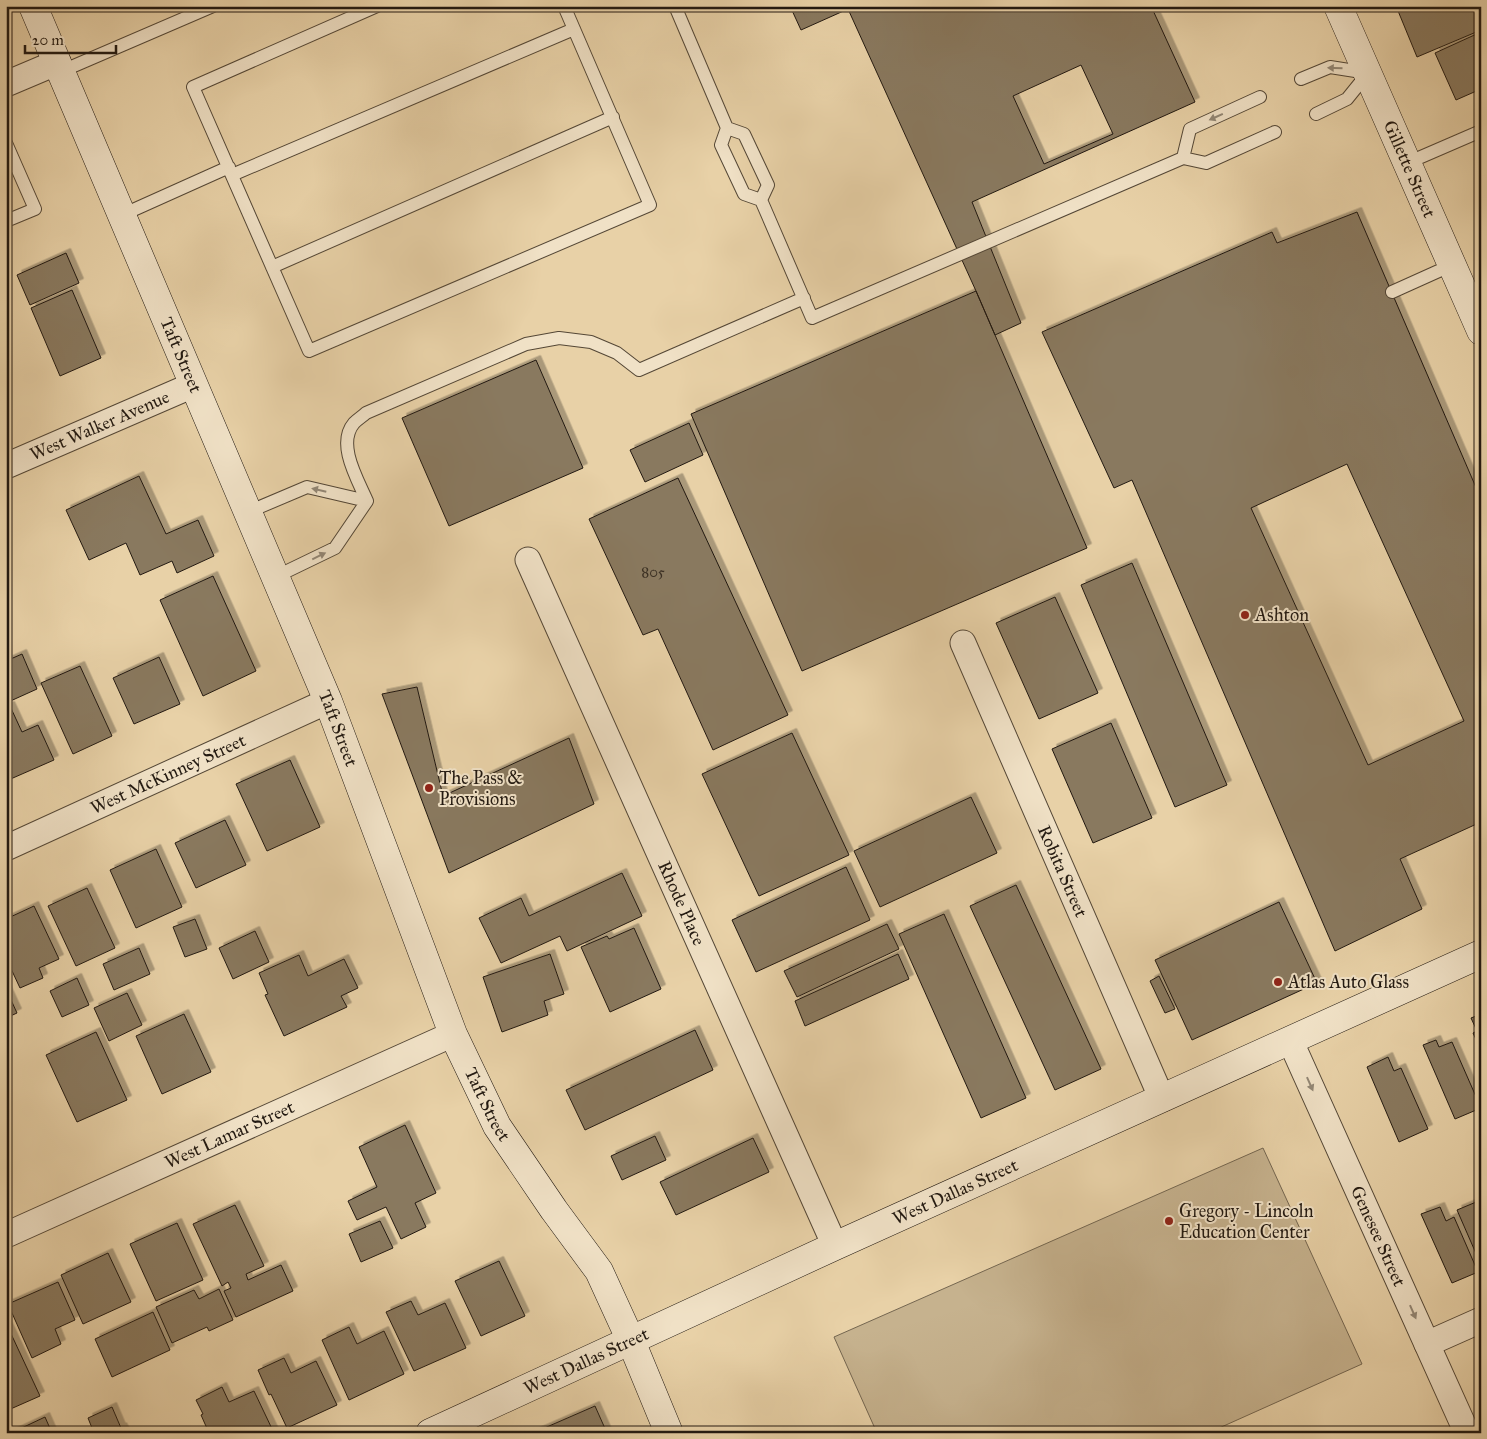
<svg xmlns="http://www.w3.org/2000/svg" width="1487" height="1439" font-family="'IM FELL Great Primer',serif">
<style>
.green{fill:#c6b28e;stroke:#746650}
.building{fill:#89795f;stroke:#221911;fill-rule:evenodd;filter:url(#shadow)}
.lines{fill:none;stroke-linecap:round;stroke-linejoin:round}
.lane-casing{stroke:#544736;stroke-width:14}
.street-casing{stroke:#544736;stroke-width:27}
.secondary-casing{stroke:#221911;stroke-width:29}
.lane{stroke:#f0e1c6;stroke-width:12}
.street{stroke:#f0e1c6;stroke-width:25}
.secondary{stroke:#f0e1c6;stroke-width:28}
.oneway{fill:#938775}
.poi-dot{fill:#8f2418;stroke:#f0e1c6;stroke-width:2}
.labels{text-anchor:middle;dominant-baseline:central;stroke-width:4;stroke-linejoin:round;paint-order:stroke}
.number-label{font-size:15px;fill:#3c3124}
.street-label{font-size:18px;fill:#221911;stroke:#f0e1c6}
.poi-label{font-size:18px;fill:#221911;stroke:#f0e1c6;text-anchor:start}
</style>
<defs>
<filter id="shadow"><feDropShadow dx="4.5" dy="-4.5" stdDeviation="0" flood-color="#0004"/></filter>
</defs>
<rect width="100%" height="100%" fill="#e8d1a7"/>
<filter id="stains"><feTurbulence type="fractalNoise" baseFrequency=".004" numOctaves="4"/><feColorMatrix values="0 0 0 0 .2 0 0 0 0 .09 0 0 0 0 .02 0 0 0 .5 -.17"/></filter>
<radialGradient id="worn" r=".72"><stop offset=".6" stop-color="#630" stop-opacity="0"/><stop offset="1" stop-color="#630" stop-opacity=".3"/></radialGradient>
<path class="green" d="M1263 1148 1362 1364 1208 1433H877L834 1337Z"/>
<path class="building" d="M790 6H1151L1195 102 972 202 1021 323 995 335 976 291 848 9 801 30ZM1081 65 1113 134 1044 164 1013 96Z
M1396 6H1481V30L1417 57Z
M1481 32V89L1456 100 1435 53Z
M1357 212 1481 499V822L1400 859 1422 909 1335 951 1132 480 1114 488 1042 332 1272 232 1277 243ZM1347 464 1464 721 1368 765 1251 508Z
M66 253 79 283 30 305 17 275Z
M72 290 101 358 60 376 31 308Z
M976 291 1087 548 802 671 691 414Z
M536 360 583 468 449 526 402 418Z
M689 423 703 455 645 482 630 450Z
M139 476 166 534 198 520 214 556 177 573 172 561 140 575 126 543 89 560 66 510Z
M678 478 788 715 713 750 658 629 643 635 589 519Z
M1132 563 1227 785 1175 807 1081 585Z
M213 576 256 671 203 696 160 600Z
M1055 597 1098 693 1039 719 996 623Z
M22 654 37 689 6 703V661Z
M159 657 180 704 134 724 113 678Z
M80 666 112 736 73 754 41 683Z
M417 687 443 796 569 738 594 804 449 873 382 694Z
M10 706 22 732 38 725 54 760 6 781V707Z
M1111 723 1152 818 1093 843 1052 749Z
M792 733 849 855 759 896 702 774Z
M290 760 320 827 267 851 236 784Z
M971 797 997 853 880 907 854 851Z
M225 820 246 865 196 888 175 843Z
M156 849 182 907 136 928 110 870Z
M846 867 870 920 756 972 732 920Z
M622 873 642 916 567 951 560 936 501 963 479 918 521 898 529 916Z
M1016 885 1101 1069 1055 1090 970 906Z
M87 888 115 948 76 966 48 906Z
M1279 902 1317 983 1192 1040 1155 960Z
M34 906 59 959 39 968 43 978 20 988 6 958V919Z
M944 914 1026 1098 981 1118 899 934Z
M195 919 207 949 185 957 173 927Z
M887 924 899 949 797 997 784 971Z
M634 928 661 989 610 1012 581 947 607 936 609 939Z
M255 931 269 962 233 979 219 948Z
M139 948 150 974 114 990 103 964Z
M550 954 564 994 544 1001 548 1015 502 1032 483 977Z
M898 954 909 979 805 1026 795 1001Z
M299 955 308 976 344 959 358 988 341 996 347 1007 284 1036 265 995 268 994 259 973Z
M1159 976 1175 1009 1165 1013 1150 981Z
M77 978 89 1005 62 1017 50 991Z
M6 989 17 1013 6 1018Z
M127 993 142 1025 109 1041 94 1008Z
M184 1014 211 1072 162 1094 136 1036Z
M1481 1014V1050L1473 1033 1477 1031 1471 1018Z
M695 1030 713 1070 585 1130 566 1090Z
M96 1032 127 1100 77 1122 46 1055Z
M1436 1040 1439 1047 1452 1042 1481 1108 1455 1119 1423 1045Z
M1388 1057 1394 1071 1401 1068 1428 1129 1399 1142 1367 1067Z
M405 1125 436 1193 415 1203 426 1227 401 1239 386 1207 357 1220 348 1201 377 1187 359 1147Z
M655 1136 666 1160 622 1180 611 1156Z
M753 1138 769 1172 676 1215 660 1182Z
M1481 1200V1265L1457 1210Z
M235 1205 264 1266 246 1274 248 1280 281 1265 293 1291 236 1317 224 1291 231 1288 228 1282 222 1286 193 1224Z
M1440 1207 1446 1221 1454 1217 1478 1272 1452 1283 1421 1214Z
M380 1221 393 1248 361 1262 349 1234Z
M177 1223 203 1280 156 1301 130 1244Z
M108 1253 131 1302 83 1324 61 1275Z
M499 1261 525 1316 481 1336 455 1281Z
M58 1282 75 1320 55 1329 61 1344 32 1358 8 1304Z
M219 1289 233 1320 209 1331 207 1327 172 1343 156 1307 194 1290 199 1299Z
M411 1301 418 1315 445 1303 466 1348 414 1371 386 1312Z
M153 1312 170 1350 112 1377 95 1339Z
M6 1323 40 1396 6 1411Z
M349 1327 357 1344 384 1331 404 1374 349 1400 322 1340Z
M284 1358 291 1373 316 1361 337 1405 287 1428 271 1394 269 1395 258 1370Z
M222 1387 229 1402 254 1391 274 1433H209L201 1415 203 1414 196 1400Z
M595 1406 607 1433H533Z
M112 1407 121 1428 122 1427 125 1433H94L88 1418Z
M45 1417 52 1433H11Z"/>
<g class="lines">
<defs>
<path id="lane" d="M377 6 193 87 309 351 650 205 564 6
M675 6 727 128 721 145 744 194 761 200 812 318 1183 158
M62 71 213 6
M1301 79 1330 67 1368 73 1347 99 1316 114
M1260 97 1190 129 1183 158 1206 163 1275 132
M727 128 744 134 768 185 761 200
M6 143 35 209 6 221
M1407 163 1481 131
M232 175 574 29
M122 215 229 167
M272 267 613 117
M1392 292 1452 265
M367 501C358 480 336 444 354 423 358 419 363 416 366 413L526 344 559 338 591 342 617 353 639 370 804 298
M248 512 307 487 367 501
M275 577 335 548 367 501"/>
<g id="street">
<path d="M6 84 58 62"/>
<path id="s1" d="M6 466 193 385"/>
<path id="s2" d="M528 560 835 1246"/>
<path id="s3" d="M963 643 1162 1099"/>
<path id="s4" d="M6 848 328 701"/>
<path id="s5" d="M1290 1040 1467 1433"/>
<path id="s6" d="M6 1235 453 1034"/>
<path d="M1427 1344 1481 1320"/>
</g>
<g id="secondary">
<path id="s7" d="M33 6 328 701 453 1034 497 1126 554 1210 599 1271 631 1341 669 1433"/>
<path id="s8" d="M1338 6 1481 331"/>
<path id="s9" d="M430 1433 835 1246 1481 954"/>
</g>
</defs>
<use href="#lane" class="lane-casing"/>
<use href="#street" class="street-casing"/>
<use href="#secondary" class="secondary-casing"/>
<use href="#lane" class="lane"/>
<use href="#street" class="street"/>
<use href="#secondary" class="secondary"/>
</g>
<defs><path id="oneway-solid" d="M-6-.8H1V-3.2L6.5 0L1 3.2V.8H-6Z" transform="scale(1.25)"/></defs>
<g class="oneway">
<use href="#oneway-solid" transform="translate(1335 68) rotate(-178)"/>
<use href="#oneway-solid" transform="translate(1216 117) rotate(156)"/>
<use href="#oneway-solid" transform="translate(319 490) rotate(-167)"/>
<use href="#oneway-solid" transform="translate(319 556) rotate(-26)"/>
<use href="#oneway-solid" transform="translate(1310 1084) rotate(66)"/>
<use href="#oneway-solid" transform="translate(1413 1312) rotate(66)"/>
</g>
<g class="poi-dot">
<circle cx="1245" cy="615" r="5"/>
<circle cx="429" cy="788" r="5"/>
<circle cx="1278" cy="982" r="5"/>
<circle cx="1169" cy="1221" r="5"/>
</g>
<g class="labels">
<g class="number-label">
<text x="653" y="572">805</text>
</g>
<g class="street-label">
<text stroke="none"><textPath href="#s8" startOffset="178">Gillette Street</textPath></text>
<text stroke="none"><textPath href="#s7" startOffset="379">Taft Street</textPath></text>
<text stroke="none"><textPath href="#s1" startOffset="102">West Walker Avenue</textPath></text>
<text stroke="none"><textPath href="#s7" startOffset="784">Taft Street</textPath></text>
<text stroke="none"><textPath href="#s4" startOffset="178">West McKinney Street</textPath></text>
<text stroke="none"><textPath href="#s3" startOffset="249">Robita Street</textPath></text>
<text stroke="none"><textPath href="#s2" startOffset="376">Rhode Place</textPath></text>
<text stroke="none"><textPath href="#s7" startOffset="1189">Taft Street</textPath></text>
<text stroke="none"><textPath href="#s6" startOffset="245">West Lamar Street</textPath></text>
<text stroke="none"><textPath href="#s9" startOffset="578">West Dallas Street</textPath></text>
<text stroke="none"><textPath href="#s5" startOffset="215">Genesee Street</textPath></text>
<text stroke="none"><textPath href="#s9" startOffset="172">West Dallas Street</textPath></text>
</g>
<g class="poi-label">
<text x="1255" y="615">Ashton</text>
<text x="439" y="778">The Pass &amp;<tspan x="439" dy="21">Provisions</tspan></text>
<text x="1288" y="982">Atlas Auto Glass</text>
<text x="1179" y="1211">Gregory - Lincoln<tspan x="1179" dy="21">Education Center</tspan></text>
</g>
</g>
<rect width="1487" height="1439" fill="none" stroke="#e8d1a7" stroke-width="25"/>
<rect x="8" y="8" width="1472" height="1424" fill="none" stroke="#221911" stroke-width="2.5"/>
<rect x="12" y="12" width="1462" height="1414" fill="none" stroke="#221911"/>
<path d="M25 45v8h91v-8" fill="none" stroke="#221911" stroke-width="2.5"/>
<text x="32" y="45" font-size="15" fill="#221911" stroke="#f0e1c6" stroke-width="4" paint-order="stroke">20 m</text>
<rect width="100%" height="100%" filter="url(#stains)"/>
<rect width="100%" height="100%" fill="url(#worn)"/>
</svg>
